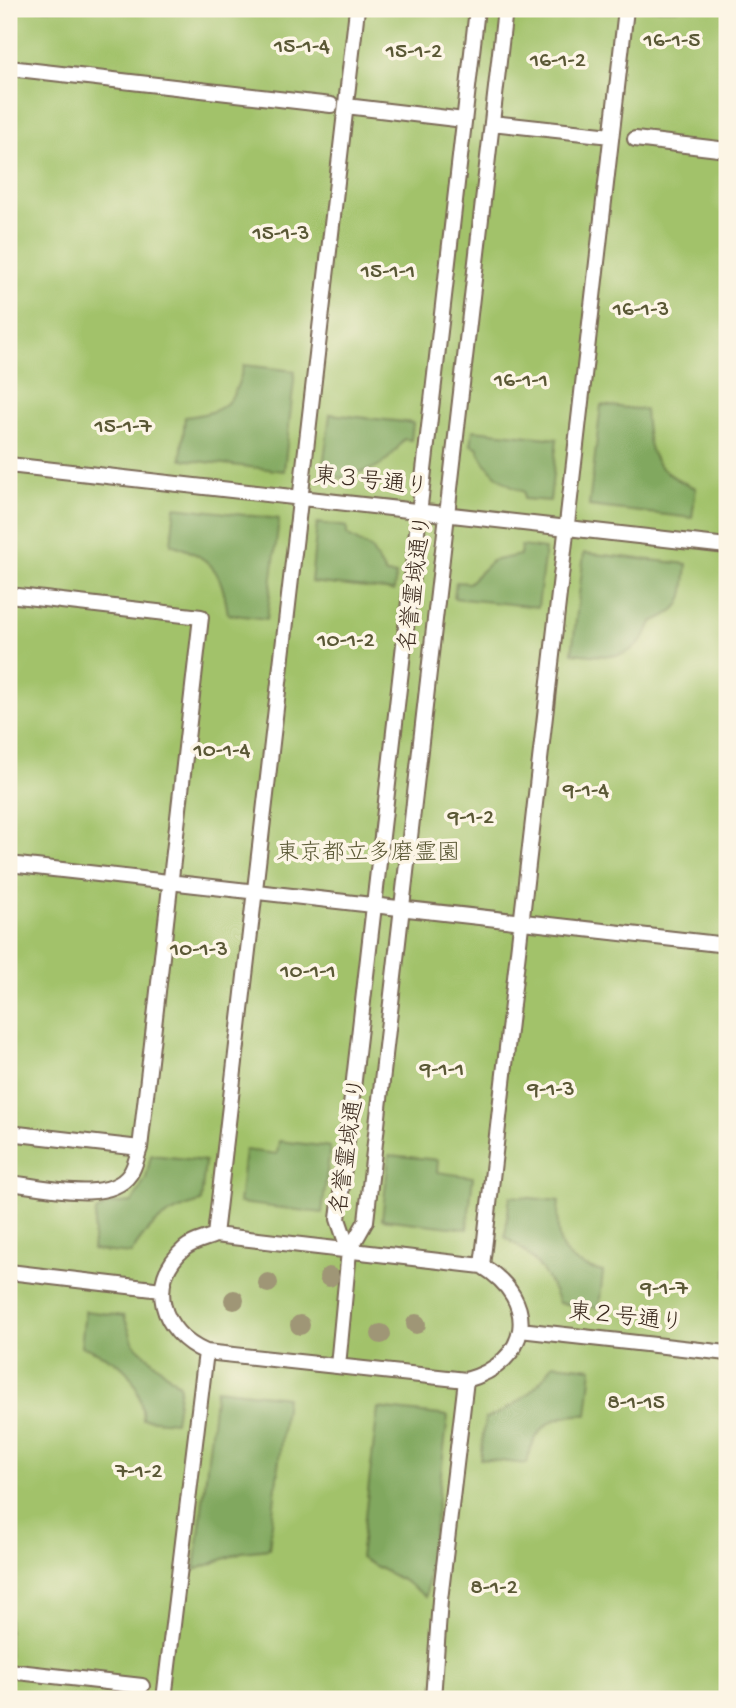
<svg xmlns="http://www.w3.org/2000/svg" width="736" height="1708" font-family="'Gochi Hand','Klee One',sans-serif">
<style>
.green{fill:#a2c26a;stroke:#6e7644;stroke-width:2}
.forest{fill:#81a85e;stroke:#5e693e;stroke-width:2}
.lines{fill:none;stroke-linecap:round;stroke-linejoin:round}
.lane-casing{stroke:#7b6a58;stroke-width:18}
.lane{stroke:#fff;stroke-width:14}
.tree{fill:#9f9676}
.labels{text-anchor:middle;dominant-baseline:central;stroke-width:7;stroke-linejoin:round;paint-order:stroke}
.park-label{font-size:23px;fill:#5a5835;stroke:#fcf5e5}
.street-label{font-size:23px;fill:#3b2a1e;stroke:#fcf5e5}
</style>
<rect width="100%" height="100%" fill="#fcf5e5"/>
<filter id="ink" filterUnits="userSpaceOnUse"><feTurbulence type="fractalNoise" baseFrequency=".0143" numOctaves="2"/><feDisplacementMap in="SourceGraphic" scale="14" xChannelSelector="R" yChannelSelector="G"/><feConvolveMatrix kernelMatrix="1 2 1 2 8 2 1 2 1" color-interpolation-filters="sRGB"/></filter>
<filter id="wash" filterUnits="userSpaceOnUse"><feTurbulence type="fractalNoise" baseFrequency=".00686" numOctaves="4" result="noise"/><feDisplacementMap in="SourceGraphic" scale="28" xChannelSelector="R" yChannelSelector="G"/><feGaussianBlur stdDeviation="1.57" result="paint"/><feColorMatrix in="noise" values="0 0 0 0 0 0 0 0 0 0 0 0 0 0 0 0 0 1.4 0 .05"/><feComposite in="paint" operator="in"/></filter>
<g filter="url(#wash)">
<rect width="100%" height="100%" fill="#f3e2c5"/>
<path class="green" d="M9 9H727V1699H9Z"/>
<path class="forest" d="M244 365 295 371 284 471 181 459 185 417C227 412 233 404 244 365Z
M601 405 645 410C648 454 652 471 696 488L692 518 589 506Z
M330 414 413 423 411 440 404 439C390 460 377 472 351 473L350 479 322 475Z
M473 430 557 439 550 501 524 499V492C501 482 486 470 477 447L471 445Z
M175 507 279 519 267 619 228 614C221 570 214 559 171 544Z
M317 523 347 527V535L371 549 386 574 396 575 394 591 311 582Z
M521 546 545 549 538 607 454 598 456 582 469 583 492 561 520 555Z
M584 553 687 564C683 599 687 608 652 622 636 663 609 657 572 653Z
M279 1141 330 1147 322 1213 239 1203 245 1150 277 1154Z
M151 1155 205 1161 201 1202C167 1211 148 1224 131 1254L92 1250 96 1212 108 1204 132 1202 146 1178Z
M389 1155 438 1160 437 1172 473 1177 467 1229 382 1219Z
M510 1196 559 1201C555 1243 558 1262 603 1272L599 1308 559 1303C547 1272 533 1255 505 1237Z
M85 1311 124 1316 134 1344 180 1386 175 1422 143 1419C139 1374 123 1361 81 1346Z
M553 1364 592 1368 587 1415C551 1413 533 1430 527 1464L480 1459 485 1419C515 1408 536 1391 553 1364Z
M216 1389 286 1397 269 1549 242 1552 195 1570Z
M378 1408 448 1416 426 1597 406 1582 360 1558Z"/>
</g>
<g filter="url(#ink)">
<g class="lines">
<defs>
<path id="lane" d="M9 68 331 105
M346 106 464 120
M492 123 611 136
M635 139 727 150
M9 465 727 546
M9 595 201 617 140 1148C137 1156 135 1167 130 1174 109 1205 42 1186 9 1183
M9 864 727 945
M9 1133 140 1148
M215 1235 357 9
M215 1235 482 1266C540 1301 531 1362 466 1380L206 1352C161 1333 145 1282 185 1248 193 1241 206 1239 215 1235Z
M349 1251 338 1219 477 9
M482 1266 626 9
M9 1272 162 1290
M520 1330 727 1353
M338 1366 349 1251 366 1221 505 9
M9 1671 142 1686
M164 1699 206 1352
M433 1699 440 1600 466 1380"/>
</defs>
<use href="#lane" class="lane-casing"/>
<use href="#lane" class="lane"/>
</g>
<g class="tree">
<circle cx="329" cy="1277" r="10"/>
<circle cx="268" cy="1283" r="10"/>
<circle cx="234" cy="1300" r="10"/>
<circle cx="416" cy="1324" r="10"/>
<circle cx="300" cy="1325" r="10"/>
<circle cx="381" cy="1334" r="10"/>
</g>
</g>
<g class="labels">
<g class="park-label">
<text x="672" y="41">16-1-5</text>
<text x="302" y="47">15-1-4</text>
<text x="414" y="52">15-1-2</text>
<text x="558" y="61">16-1-2</text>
<text x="281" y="234">15-1-3</text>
<text x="388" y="272">15-1-1</text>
<text x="641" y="310">16-1-3</text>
<text x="521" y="381">16-1-1</text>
<text x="123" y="427">15-1-7</text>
<text x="346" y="641">10-1-2</text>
<text x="222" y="751">10-1-4</text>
<text x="586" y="791">9-1-4</text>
<text x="471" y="818">9-1-2</text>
<text x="368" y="854">東京都立多磨霊園</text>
<text x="199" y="950">10-1-3</text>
<text x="308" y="972">10-1-1</text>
<text x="442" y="1070">9-1-1</text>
<text x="551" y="1090">9-1-3</text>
<text x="664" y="1289">9-1-7</text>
<text x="636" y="1403">8-1-15</text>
<text x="139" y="1472">7-1-2</text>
<text x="494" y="1588">8-1-2</text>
</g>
<g class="street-label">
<text transform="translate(371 483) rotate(6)">東３号通り</text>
<text transform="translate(417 583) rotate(-83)">名誉霊域通り</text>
<text transform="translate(350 1146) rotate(-82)">名誉霊域通り</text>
<text transform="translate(626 1319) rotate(6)">東２号通り</text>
</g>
</g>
<rect width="736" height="1708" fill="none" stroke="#fcf5e5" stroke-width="35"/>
</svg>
